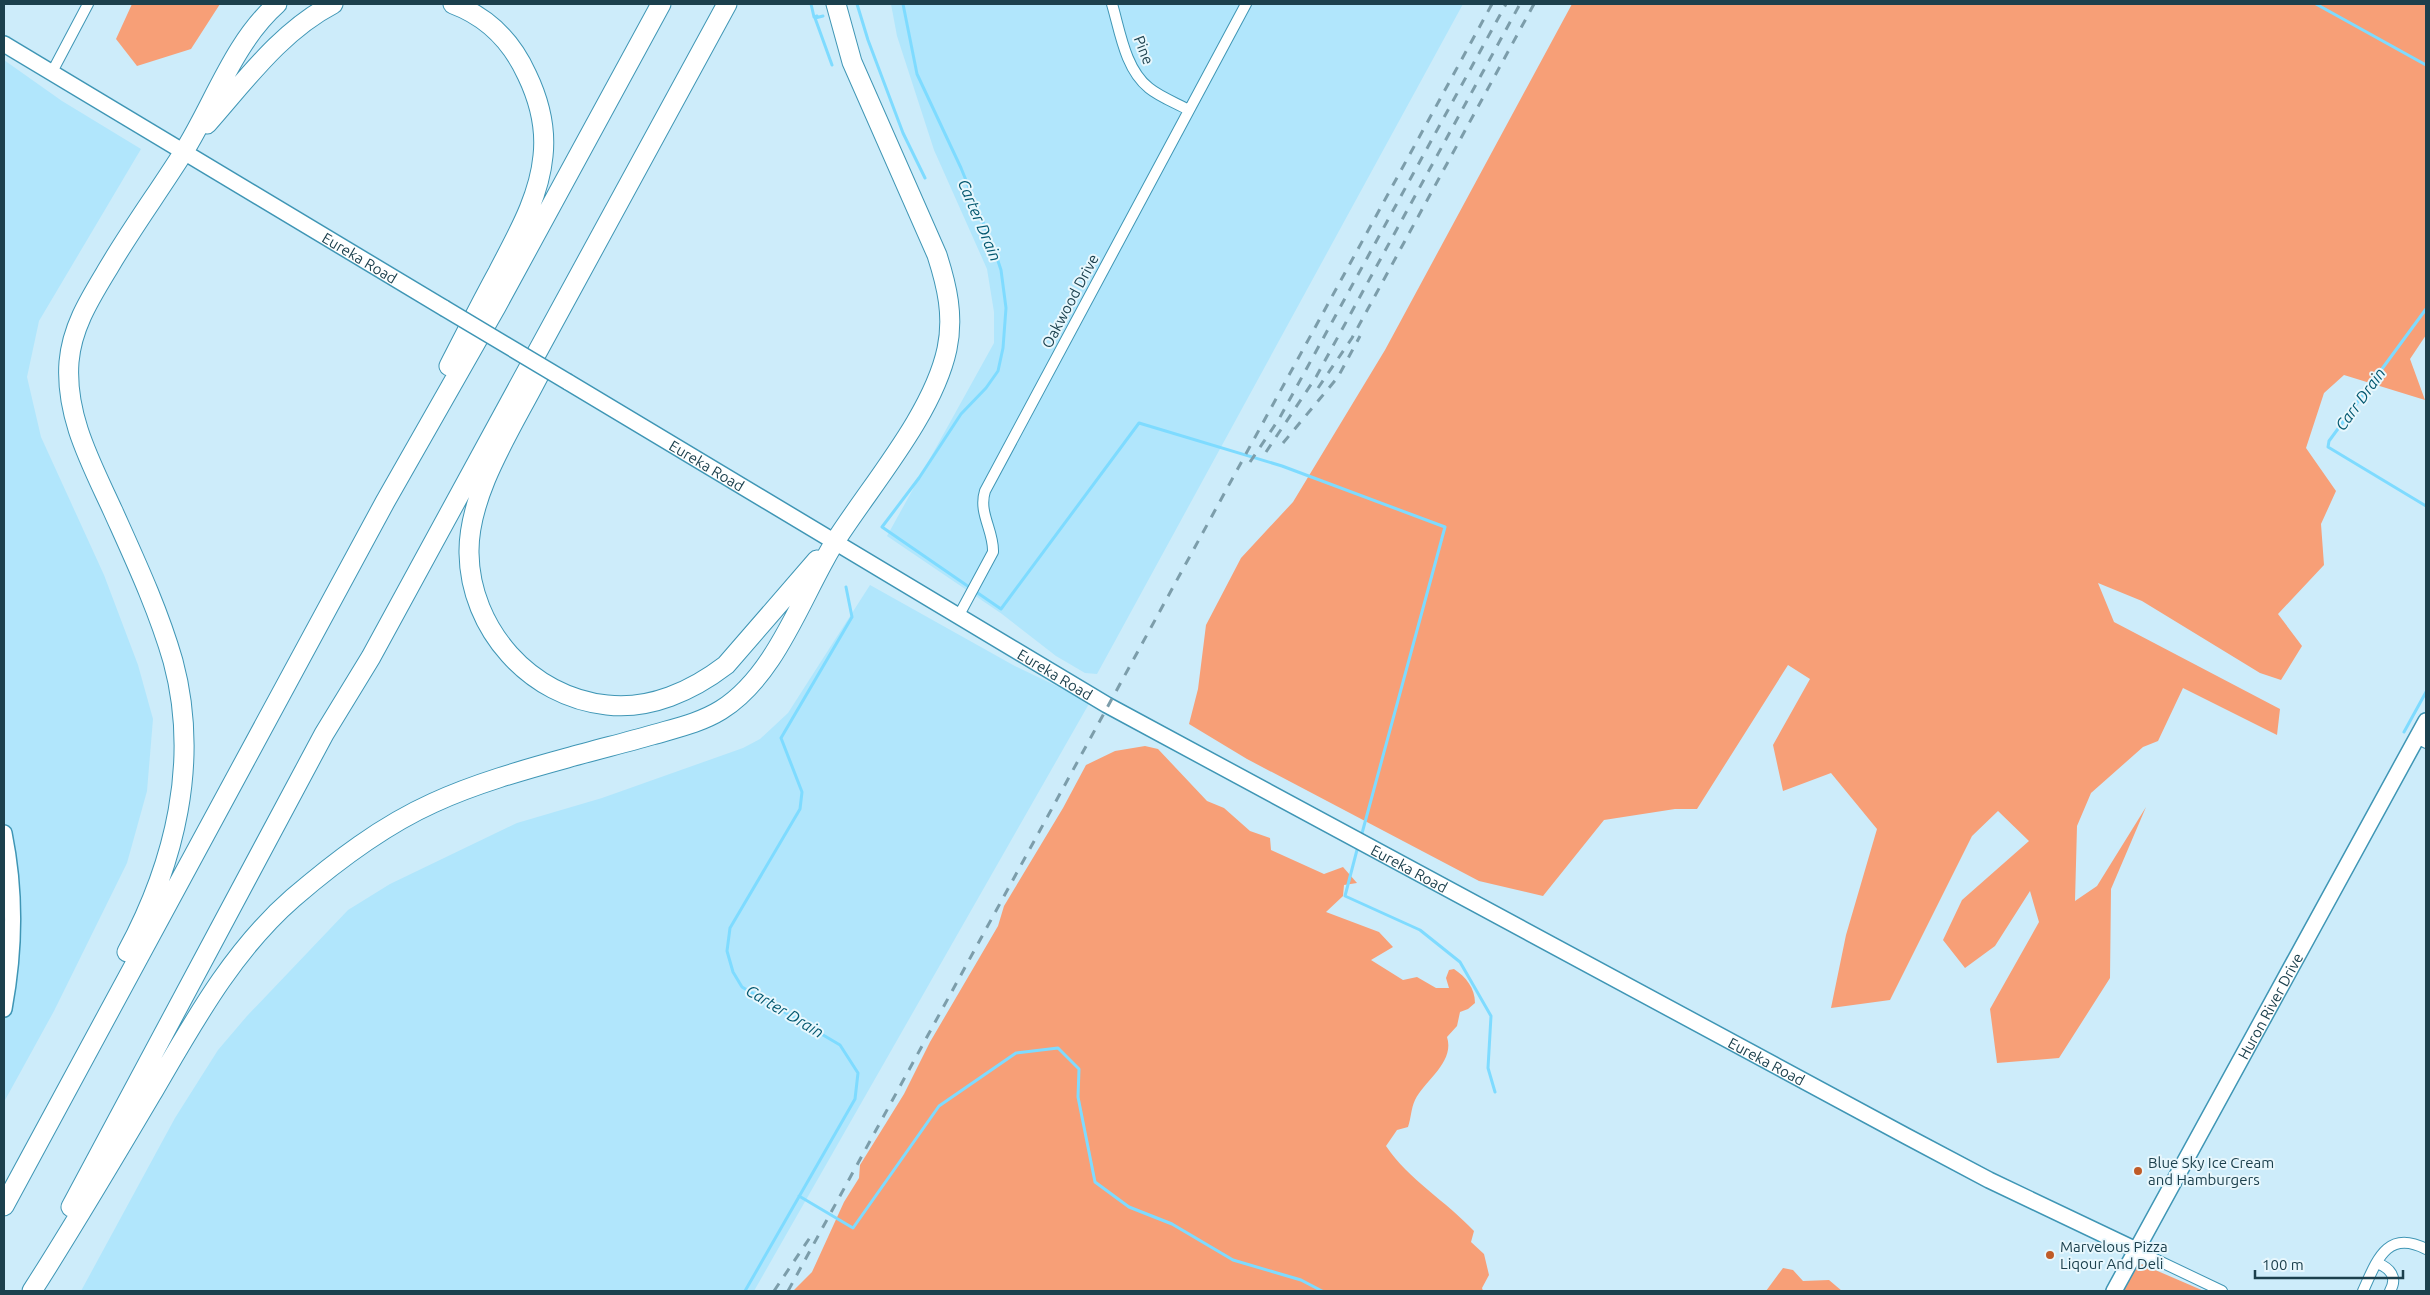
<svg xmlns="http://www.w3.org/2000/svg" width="2430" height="1295" font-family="Ubuntu,sans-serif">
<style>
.built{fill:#b1e6fc}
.green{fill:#f79f77}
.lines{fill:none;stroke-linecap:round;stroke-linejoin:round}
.stream{stroke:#7edbff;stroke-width:3}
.street-casing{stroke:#3f96b5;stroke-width:12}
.secondary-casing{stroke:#3f96b5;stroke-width:18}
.highway-casing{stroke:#3f96b5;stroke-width:21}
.street{stroke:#fff;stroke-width:10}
.secondary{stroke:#fff;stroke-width:15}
.highway{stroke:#fff;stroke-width:19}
.rail{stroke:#7c9daa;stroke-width:3;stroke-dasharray:9 9;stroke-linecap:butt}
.secondary-bridge-casing{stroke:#3f96b5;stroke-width:18;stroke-linecap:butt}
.secondary-bridge{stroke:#fff;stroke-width:15}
.poi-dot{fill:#bf5b27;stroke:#e7f7fd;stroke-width:2}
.labels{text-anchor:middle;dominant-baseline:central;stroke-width:4;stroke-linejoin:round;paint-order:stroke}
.street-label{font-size:15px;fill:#1c404d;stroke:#e7f7fd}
.poi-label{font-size:15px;fill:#1c404d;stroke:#e7f7fd;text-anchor:start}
.water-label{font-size:16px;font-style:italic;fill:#02576f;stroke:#e7f7fd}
</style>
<rect width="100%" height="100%" fill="#cdecfa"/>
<path class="built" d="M891 4H1463L1097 674 1085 673 1056 656 1002 614 887 536 994 343V312L987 269 934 150 897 36Z
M4 60 62 101 141 149 39 321 27 377 41 437 104 575 138 665 153 719 147 791 127 863 54 1011 4 1102Z
M870 585 1013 665 1090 702 754 1291H81L175 1118 218 1050 247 1016 348 910 390 884 517 823 602 798 743 748 760 739 788 713Z"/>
<path class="green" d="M132 4H220L191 49 137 66 116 39Z
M1572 4H2426V335L2410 359 2425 400 2344 375 2324 393 2306 448 2336 491 2321 524 2324 565 2278 614 2302 646 2281 680 2260 673 2142 601 2098 583 2114 622 2280 709 2277 735 2183 688 2158 741 2143 747 2091 793 2077 826 2075 901 2097 886 2146 807 2111 889 2110 978 2059 1058 1997 1063 1990 1009 2039 922 2030 891 1995 946 1965 968 1943 940 1962 900 2029 841 1998 811 1972 836 1890 1000 1831 1008 1846 935 1877 829 1831 773 1783 791 1773 745 1810 679 1788 665 1697 809H1675L1604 820 1543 896 1479 881 1247 759 1189 724 1198 689 1206 625 1241 558 1293 502 1385 350Z
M1145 746 1158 749 1207 801 1224 808 1250 831 1270 838 1271 850 1324 874 1343 867 1357 883 1344 885 1343 896 1326 912 1379 932 1393 947 1371 960 1403 980 1417 977 1436 988H1449L1446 978 1449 970 1454 969C1466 977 1475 988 1475 1003L1468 1009 1460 1012 1457 1026 1447 1037C1455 1062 1425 1080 1415 1100 1411 1108 1411 1119 1408 1127L1397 1130 1386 1146C1409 1180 1446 1201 1474 1231L1471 1242 1484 1254 1489 1275 1482 1288 1483 1291H793L812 1272 844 1202 859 1178 860 1165 904 1094 930 1042 998 926 1004 906 1063 808 1086 765 1115 751Z
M2139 1263 2204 1291H2123Z
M1783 1268 1793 1270 1803 1281 1829 1280 1842 1291H1766Z"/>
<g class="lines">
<path class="stream" d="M811 4 814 17 817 16
M857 4 868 40 903 133 925 178
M903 4 917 74 961 168 994 249 1001 270 1006 308 1003 348 998 371 986 388 961 414 919 478 882 527 1001 609 1139 423 1282 466 1445 527 1361 837
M2316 4 2426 65
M823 16 815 18 832 65
M2426 309 2329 441 2328 447 2426 506
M2404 732 2426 692
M1358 846 1345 896 1420 930 1460 962 1491 1016 1488 1068 1495 1092
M799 1196 853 1228 939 1106 1016 1053 1058 1048 1079 1069 1078 1097 1095 1182 1129 1207 1172 1224 1233 1260 1301 1280 1322 1291
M745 1291 855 1099 858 1073 840 1045 742 987 733 972 727 951 730 928 800 809 802 792 781 738 852 617 846 587"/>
<defs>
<path id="street" d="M1112 4C1120 31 1125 69 1149 88 1160 97 1176 103 1189 110
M52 72 88 4
M958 617 993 552C994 531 978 513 985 491L1246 4
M2417 738 2426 743
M2136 1250 2222 1291
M2377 1263C2390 1268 2398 1277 2390 1291
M2363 1291C2377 1260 2387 1229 2426 1249"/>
<g id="secondary">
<path id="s1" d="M4 44 444 308"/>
<path id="s2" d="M568 382 1107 705 1906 1136 1989 1180 2136 1250"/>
<path d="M4 833C16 892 15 950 4 1009"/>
<path id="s3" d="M2114 1291 2426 721"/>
</g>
<path id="highway" d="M207 124C245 81 281 31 333 4
M449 366C465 335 481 303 498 272 517 235 539 198 543 156 546 129 539 100 527 75 512 42 488 17 453 4
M541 371C514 425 468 492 469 553 470 629 530 697 607 705 650 710 692 691 726 665L817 560
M127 952C175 863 200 761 173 661 158 609 135 560 113 511 91 463 65 416 69 362 72 326 91 297 109 267 132 228 159 191 183 153 214 104 233 43 277 4
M4 1206 385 502 496 307 661 4
M71 1207 324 734 371 657 727 4
M32 1291C73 1227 112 1161 151 1095 192 1025 231 952 293 898 336 861 382 826 433 803 474 784 523 770 567 758 595 750 624 743 652 735 676 728 700 723 721 710 777 675 802 594 836 540 872 484 933 414 947 349 954 316 947 286 937 255L852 62 836 4"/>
</defs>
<use href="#street" class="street-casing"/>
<use href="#secondary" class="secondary-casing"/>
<use href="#highway" class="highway-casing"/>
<use href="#street" class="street"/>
<use href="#secondary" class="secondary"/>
<use href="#highway" class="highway"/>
<path class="rail" d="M1318 388 1352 338 1534 4
M1283 443 1338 377 1360 336
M1266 452 1316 377 1520 4
M1250 462 1279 419 1506 4
M774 1291 813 1233
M788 1291 1492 4"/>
<defs>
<path id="secondary-bridge" d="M444 308 568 382"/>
</defs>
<use href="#secondary-bridge" class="secondary-bridge-casing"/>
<use href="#secondary-bridge" class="secondary-bridge"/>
</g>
<g class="poi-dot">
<circle cx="2138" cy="1171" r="5"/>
<circle cx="2050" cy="1255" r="5"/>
</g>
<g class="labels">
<g class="street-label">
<text transform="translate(1144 50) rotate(69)">Pine</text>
<text stroke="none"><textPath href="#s1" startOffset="415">Eureka Road</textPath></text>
<text transform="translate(1070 301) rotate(-62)">Oakwood Drive</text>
<text stroke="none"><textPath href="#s2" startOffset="162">Eureka Road</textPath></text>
<text stroke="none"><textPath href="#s2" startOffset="568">Eureka Road</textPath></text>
<text stroke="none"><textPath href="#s2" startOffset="972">Eureka Road</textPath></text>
<text stroke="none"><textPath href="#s3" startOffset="325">Huron River Drive</textPath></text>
<text stroke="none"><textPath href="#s2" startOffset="1378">Eureka Road</textPath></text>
</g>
<g class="poi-label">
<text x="2148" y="1162">Blue Sky Ice Cream<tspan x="2148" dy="17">and Hamburgers</tspan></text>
<text x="2060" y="1246">Marvelous Pizza<tspan x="2060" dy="17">Liqour And Deli</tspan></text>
</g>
<g class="water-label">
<text transform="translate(980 220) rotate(67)">Carter Drain</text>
<text transform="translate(2360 399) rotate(-54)">Carr Drain</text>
<text transform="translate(785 1011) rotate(31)">Carter Drain</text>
</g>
</g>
<rect width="2430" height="1295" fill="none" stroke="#1c404d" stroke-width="10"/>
<path d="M2255 1270v8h148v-8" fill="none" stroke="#1c404d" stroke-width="2.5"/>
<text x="2262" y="1270" font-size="15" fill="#1c404d" stroke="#e7f7fd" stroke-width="4" paint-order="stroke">100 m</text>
</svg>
